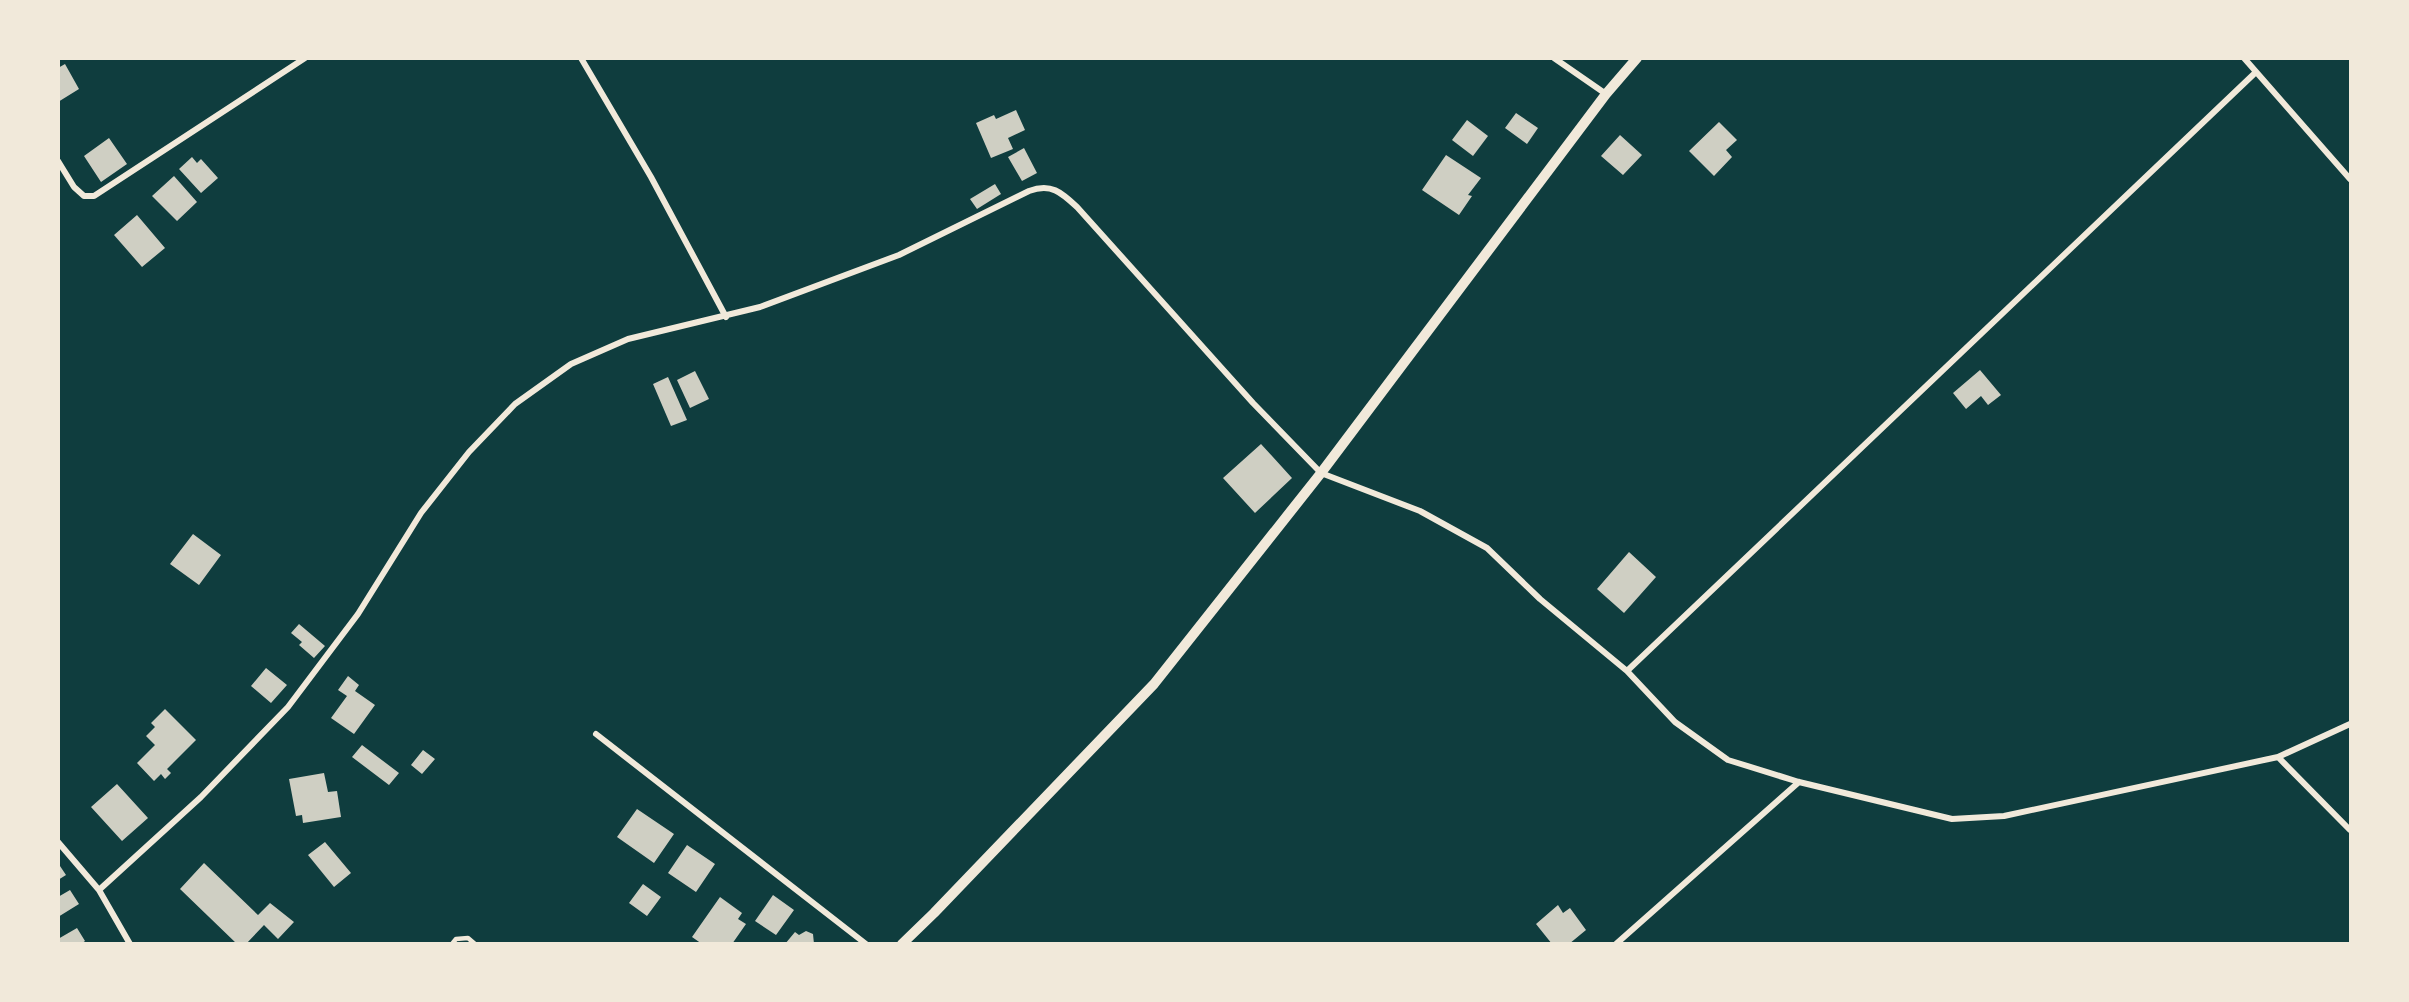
<svg xmlns="http://www.w3.org/2000/svg" width="2409" height="1002" font-family="'Work Sans',sans-serif">
<style>
.building{fill:#cfcfc3}
.lines{fill:none;stroke-linecap:round;stroke-linejoin:round}
.service{stroke:#f1e9da;stroke-width:4.5}
.minor{stroke:#f1e9da;stroke-width:6}
.tertiary{stroke:#f1e9da;stroke-width:10}
</style>
<rect width="100%" height="100%" fill="#0f3d3e"/>
<path class="building" d="M65 64 79 89 58 102V68Z
M1016 110 1025 130 1008 138 1013 149 991 158 976 123 994 115 996 119Z
M1516 113 1538 128 1527 144 1505 128Z
M1467 120 1488 136 1473 156 1452 140Z
M1719 122 1737 140 1726 150 1732 157 1714 176 1689 151Z
M1620 135 1642 155 1623 175 1601 156Z
M109 138 127 164 101 182 84 156Z
M1024 148 1037 173 1022 181 1008 157Z
M1446 155 1481 178 1468 195 1472 196 1459 215 1422 190Z
M192 157 197 163 201 159 218 178 201 193 179 169Z
M174 176 197 202 177 221 152 196Z
M995 184 1001 194 977 209 970 199Z
M137 215 165 248 142 267 114 235Z
M1980 370 2001 395 1988 405 1981 396 1966 409 1953 393Z
M695 371 709 399 690 408 677 380Z
M668 377 687 420 671 426 653 384Z
M1261 444 1292 478 1255 513 1223 478Z
M193 534 221 555 199 585 170 564Z
M1629 552 1656 577 1624 613 1597 589Z
M299 624 325 646 314 658 299 645 302 642 291 633Z
M266 668 287 685 271 703 251 686Z
M348 676 359 685 355 691 375 705 354 734 331 718 347 696 338 690Z
M165 709 196 740 167 769 171 773 165 779 161 774 154 781 137 763 155 745 146 736 155 727 151 723Z
M362 745 399 773 389 785 352 757Z
M423 750 435 759 422 774 411 765Z
M324 773 328 792 337 791 341 817 303 823 302 815 296 816 289 779Z
M117 784 148 818 122 841 91 807Z
M637 809 674 834 654 863 617 837Z
M325 842 351 873 334 887 308 855Z
M687 845 715 864 696 892 668 873Z
M58 863 66 875 58 880Z
M204 863 258 915 270 903 294 922 278 939 264 925 246 944H237L180 889Z
M643 884 661 897 647 916 629 903Z
M70 890 79 904 58 917V897Z
M773 895 794 910 776 935 755 921Z
M720 897 742 913 738 919 746 924 732 944H702L692 937Z
M1558 905 1563 913 1570 908 1586 930 1569 944H1552L1536 924Z
M77 928 85 941 81 944H58V939Z
M806 931 813 934 814 944H785L795 932 799 935Z"/>
<g class="lines">
<path class="service" d="M452 944 456 939 468 938 475 944"/>
<path class="minor" d="M581 58 651 177 726 317
M1554 58 1606 94
M2244 58 2350 179
M58 161 74 187 84 196H94L305 58
M1627 671 2256 72
M596 734 866 944
M2278 757 2350 830
M58 842 99 890 130 944
M99 890 201 797 288 707 358 614 421 513 469 452 515 404 571 364 628 339 760 307 899 255 1029 191C1051 183 1061 192 1077 207L1253 403 1321 473 1420 511 1487 548 1540 599 1627 671 1675 722 1728 760 1799 782 1952 819 2004 816 2278 757 2350 724
M1616 944 1799 782"/>
<path class="tertiary" d="M902 944 934 913 1154 684 1321 473 1606 94 1637 58"/>
</g>
<rect width="2409" height="1002" fill="none" stroke="#f1e9da" stroke-width="120"/>
</svg>
